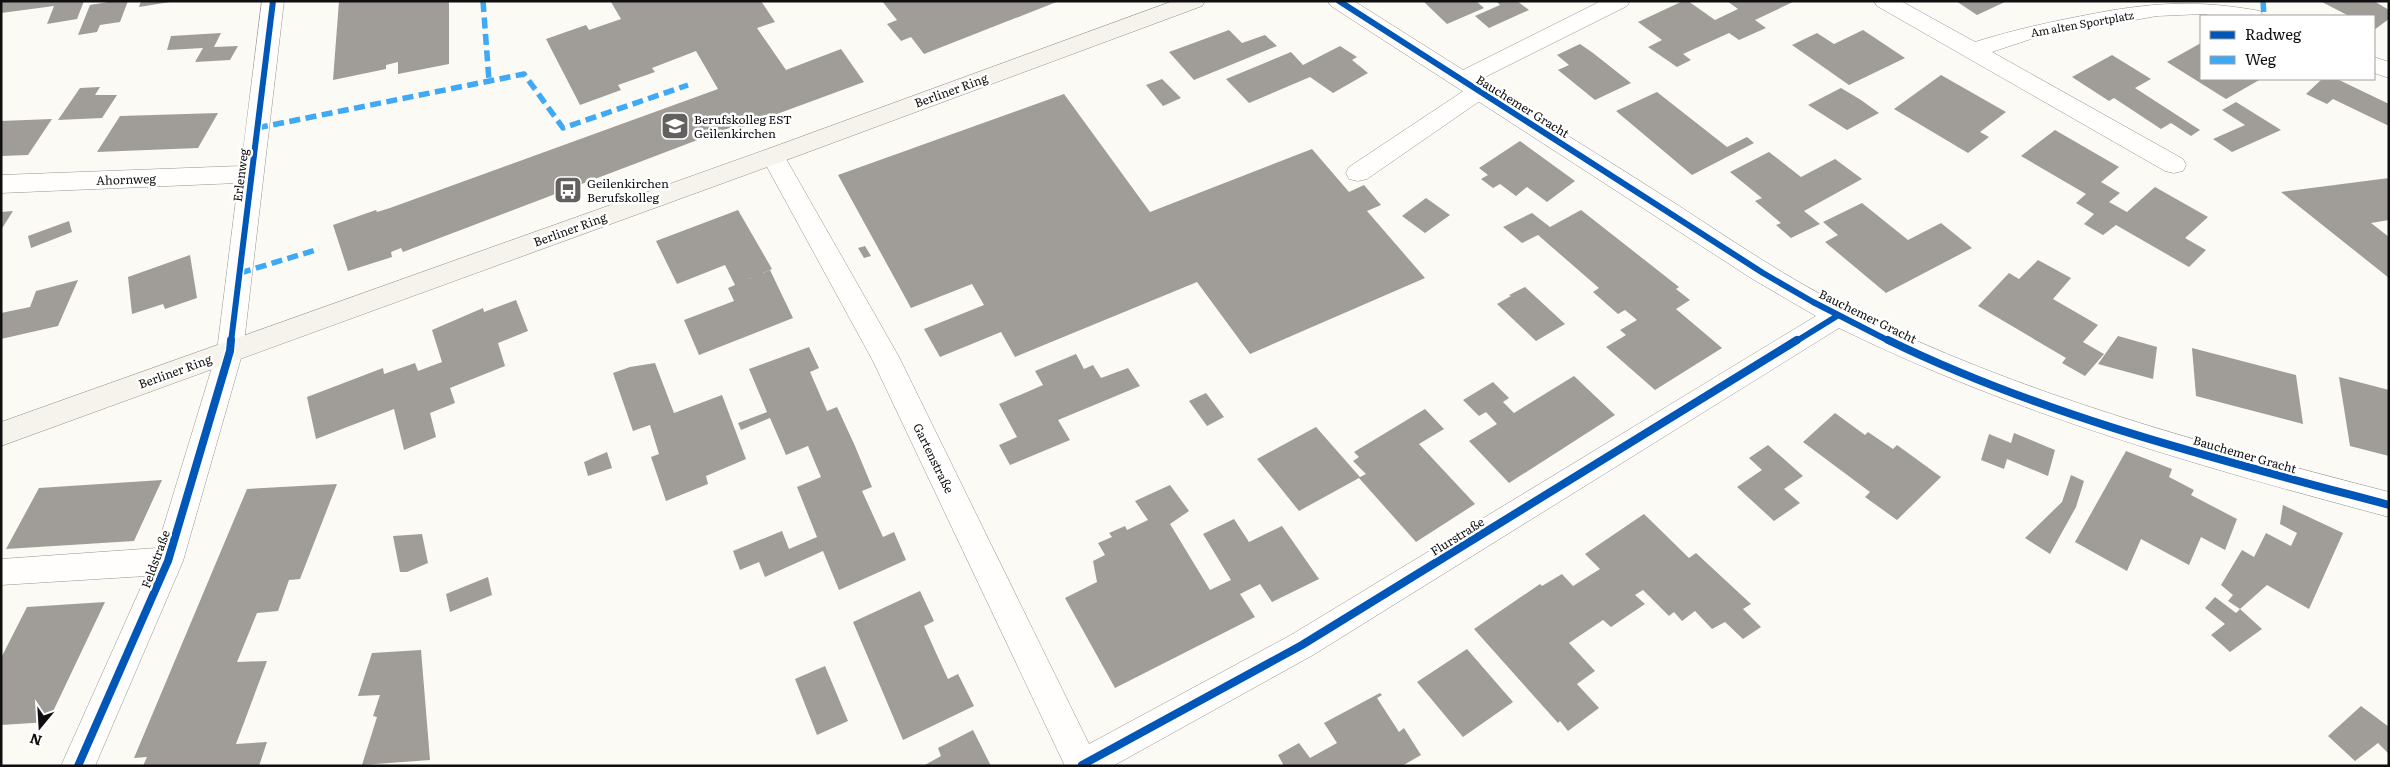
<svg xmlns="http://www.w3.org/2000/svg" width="2390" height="767" font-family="Literata,serif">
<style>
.building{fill:#a09d99}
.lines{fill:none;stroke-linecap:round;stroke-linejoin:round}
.lane-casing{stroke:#969592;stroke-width:1}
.street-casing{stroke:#969592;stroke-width:1}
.secondary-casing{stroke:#8c8b89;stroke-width:1}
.lane{fill:#fffefd;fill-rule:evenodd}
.street{fill:#fffefd;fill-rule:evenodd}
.secondary{fill:#f5f3eb;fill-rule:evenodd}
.quiet{stroke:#3fa9f5;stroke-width:5.5;stroke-dasharray:11 5.5;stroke-linecap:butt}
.cycleway-far1-casing{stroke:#fff;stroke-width:9}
.cycleway-casing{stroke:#fff;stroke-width:11}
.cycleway-far1{stroke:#0057b8;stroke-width:6}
.cycleway{stroke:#0057b8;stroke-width:8}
.labels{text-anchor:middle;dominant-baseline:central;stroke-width:5;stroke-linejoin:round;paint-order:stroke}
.far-street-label{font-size:11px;fill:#0f0f0f;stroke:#fff}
.street-label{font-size:12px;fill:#0f0f0f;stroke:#fff}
.poi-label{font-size:12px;fill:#0f0f0f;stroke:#fff;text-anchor:start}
</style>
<rect width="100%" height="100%" fill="#fcfaf4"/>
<path class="building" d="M1 1H84L77 19 47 24 54 6 1 13Z
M114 1H128L120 22 100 25 97 32 78 35 90 5Z
M141 1H170V2L139 7Z
M339 1H449V64L398 74V62L386 65V69L333 80Z
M614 1H761L775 22 757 28 786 70 841 49 864 82 742 127 741 130 737 125 403 252 401 248 391 252 392 257 348 271 333 225 376 210 377 212 390 208 718 89 696 51 652 68 655 72 618 85 621 90 580 105 546 39 586 25 589 30 621 19 611 2Z
M882 1H1059L924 54 911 37 901 41 887 24 897 20Z
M1423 1H1476L1484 8 1447 24Z
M1496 1H1517L1529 10 1489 28 1475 16 1500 5Z
M1683 1H1688L1715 20 1738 9 1727 1H1795L1755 20 1766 28 1739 40 1729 33 1683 54 1691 60 1677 67 1648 47 1662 40 1638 22Z
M1956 1H2007L1977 15Z
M2320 1H2374L2389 10V19L2374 30V16H2349Z
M1229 30 1242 43 1265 35 1277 46 1194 80 1169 52Z
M1863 30 1905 58 1849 85 1792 45 1817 33 1834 44Z
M221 33 214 47 238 46 230 60 195 62 203 48 167 50 171 36Z
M2201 43V79H2261L2226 99 2167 62Z
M1580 44 1593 53 1631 83 1595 100 1558 70 1569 65 1557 55Z
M1340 46 1357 57 1352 60 1368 73 1333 93 1310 77 1249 103 1226 79 1291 52 1303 65Z
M2112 55 2151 79 2135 88 2200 130 2191 136 2171 123 2161 129 2114 98 2109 101 2072 77Z
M1941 75 2006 112 1980 132 1989 137 1968 153 1894 109Z
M1162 79 1181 98 1163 106 1146 85Z
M2322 79H2337L2389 104V126L2333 99 2327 104 2306 94Z
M100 87 95 95H117L102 118 58 120 80 88Z
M1841 88 1861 100 1879 113 1847 130 1808 105Z
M1657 92 1727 147 1747 137 1754 143 1692 175 1616 111Z
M1064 94 1150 212 1312 149 1349 192 1364 185 1381 205 1367 211 1425 278 1250 354 1197 282 1015 357 1001 332 940 357 924 329 984 305 972 284 911 308 838 175Z
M2236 102 2281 130 2232 152 2213 139 2245 125 2222 110Z
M218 113 198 148 97 152 120 116Z
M52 119 28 155 1 156V121Z
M2055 130 2119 167 2101 182 2120 193 2109 202 2127 212 2155 187 2208 217 2185 238 2206 250 2189 267 2116 225 2103 235 2084 224 2094 214 2076 203 2086 194 2021 156Z
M1520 141 1575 181 1547 202 1527 187 1516 196 1500 184 1493 188 1481 179 1488 175 1479 168Z
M1769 152 1801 177 1835 159 1862 179 1804 211 1820 224 1791 238 1776 225 1781 223 1755 201 1762 198 1730 172Z
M2389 178V220L2371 223 2389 237V278L2281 192Z
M1426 198 1450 215 1425 233 1402 216Z
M1862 203 1908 240 1941 223 1972 248 1886 293 1825 242 1838 235 1823 222Z
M738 210 772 269 749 279 770 270 793 318 699 355 684 320 734 301 728 288 735 285 725 265 677 284 656 241Z
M1581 210 1679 287 1676 289 1690 300 1676 309 1722 348 1655 390 1606 347 1626 335 1620 330 1637 320 1625 310 1618 314 1593 292 1599 288 1538 235 1522 243 1503 227 1532 213 1550 227Z
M13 211 1 230V212Z
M69 221 72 232 31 248 28 236Z
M865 246 871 256 864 258 858 248Z
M190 255 197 298 165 309 163 304 132 314 128 277Z
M2038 260 2071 278 2053 299 2098 325 2083 342 2104 354 2085 376 2062 363 2066 358 1978 306 2009 273 2019 279Z
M78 280 58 326 1 339V313L30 307 36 291Z
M1525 287 1565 324 1536 341 1497 304 1511 296 1509 295Z
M516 300 528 331 498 343 505 366 450 388 455 403 430 413 436 437 404 450 394 409 316 439 307 397 383 368 384 374 415 363 418 371 442 362 432 330 483 308 484 312Z
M2118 336 2157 347 2153 379 2098 364Z
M809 347 819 368 810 372 827 411 837 407 855 446 872 487 862 491 883 537 894 532 906 560 839 590 823 551 765 577 759 562 740 570 733 551 782 531 789 549 817 537 797 487 821 477 808 446 786 455 770 418 741 430 738 423 767 412 749 369Z
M2192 348 2296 375 2303 424 2196 396Z
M1076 354 1084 369 1093 365 1101 378 1128 368 1140 386 1058 420 1070 440 1010 465 999 445 1017 437 999 404 1043 385 1035 371Z
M655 363 674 413 722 395 746 459 706 476 708 484 666 501 651 457 659 454 650 425 633 431 613 373 630 367Z
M1574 376 1615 415 1509 483 1469 441 1497 424 1486 412 1479 416 1463 400 1493 382 1509 398 1503 402 1514 413Z
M2339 377 2389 390V456L2350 446Z
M1206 393 1224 417 1207 426 1189 401Z
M1425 409 1444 429 1419 444 1475 504 1416 542 1359 478 1299 511 1257 459 1316 427 1360 477 1366 474 1353 461 1359 457 1354 452Z
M1835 413 1865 435 1868 432 1893 449 1897 445 1941 477 1897 520 1865 497 1870 492 1803 442Z
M2014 433 2055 450 2048 476 2007 459 2004 469 1981 460 1989 434 2011 443Z
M1768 445 1803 476 1784 489 1800 503 1774 521 1737 487 1762 470 1749 458Z
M2126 451 2172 469 2169 477 2194 490 2191 495 2237 519 2225 550 2201 537 2189 565 2141 539 2127 571 2075 542Z
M607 452 612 468 588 476 584 462Z
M2071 475 2084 481 2076 507 2050 554 2025 538 2062 502Z
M162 480 134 541 6 549 39 488Z
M337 484 300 579 289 580 278 611 257 613 237 662 267 661 236 744 267 742 259 766H143L147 757 134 758 247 489Z
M1170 485 1189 511 1170 524 1210 590 1231 580 1203 534 1234 519 1249 542 1282 526 1319 579 1272 602 1260 584 1240 594 1255 617 1115 688 1065 598 1097 582 1093 561 1105 555 1098 543 1112 537 1109 533 1125 526 1127 530 1148 520 1135 501Z
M2283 505 2343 533 2309 609 2267 585 2240 609 2262 629 2230 652 2211 635 2225 624 2205 608 2215 597 2236 613 2240 609 2228 601 2233 595 2221 585 2242 550 2254 557 2266 533 2291 546 2297 533 2280 524Z
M1644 514 1689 558 1696 553 1751 604 1743 609 1761 627 1743 639 1725 622 1712 629 1695 611 1682 621 1674 612 1669 616 1643 590 1635 595 1645 604 1611 627 1603 620 1569 643 1595 671 1577 684 1599 708 1568 731 1560 721 1558 723 1474 629 1540 584 1542 586 1562 574 1573 586 1600 569 1585 554Z
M422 534 428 563 407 572H400L393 536Z
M488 577 492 595 450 612 446 594Z
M920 591 934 621 924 626 936 653 948 679 958 674 974 706 903 740 853 622Z
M105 602 48 722 1 725V658L27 607Z
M1467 649 1513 702 1463 737 1417 682Z
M421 650 430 760 362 765 377 717 373 716 380 695 358 696 372 653Z
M825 666 848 721 817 735 795 679Z
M1380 693 1382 695 1377 698 1399 732 1404 728 1421 755 1402 766H1284L1278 755 1299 743 1310 758 1337 743 1324 723Z
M2361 706 2389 727V754L2378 743 2355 761 2328 736Z
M973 730 991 766H923L941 756 938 748Z"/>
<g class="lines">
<defs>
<path id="lane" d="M1479 83 1487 86 1490 91 1487 96 1367 179 1358 181 1349 179 1346 173 1349 167 1471 86Z"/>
<path id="street" d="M262 1H284L243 351 183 561 95 766H61L146 576 1 585V559L157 548 217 351 238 183 1 193V175L241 166Z
M1328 1H1354L1463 70 1601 1H1630L1627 6 1479 80C1545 122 1611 162 1676 204 1733 241 1788 279 1849 309 2020 395 2204 444 2389 492V517C2201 467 2014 414 1839 328L1313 655 1113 766H1065L873 361 761 156 765 150 773 148 781 150 899 357 1089 744 1291 635 1816 316 1754 280 1331 6Z
M1874 1H1901L1975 42C2016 29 2055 21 2097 13 2156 2 2200 0 2260 11L2263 16H2216L2203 14 2157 16 2034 38 1992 52 2183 159 2186 165 2183 171 2174 173 2165 171 1877 6Z
M2374 57 2389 62V78L2374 73Z"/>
<path id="secondary" d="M1173 1H1205L1202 6 781 162 1 446V422L765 150Z"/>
</defs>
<use href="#lane" class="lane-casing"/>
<use href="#street" class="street-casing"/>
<use href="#secondary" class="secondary-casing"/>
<use href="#lane" class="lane"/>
<use href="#street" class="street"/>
<use href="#secondary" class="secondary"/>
<path class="quiet" d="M483 1 489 81
M2263 1 2264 16
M257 128 524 74 563 128 688 85
M240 273 319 249"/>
<defs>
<path id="cycleway-far1" d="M1339 1 1763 273 1813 302 1891 342
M231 342 273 1
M1795 342 1837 316"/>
<path id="cycleway" d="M1888 340C2046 417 2220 460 2389 505
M1082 765 1302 645 1797 340
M78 766 168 561 230 351 231 340"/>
</defs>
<use href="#cycleway-far1" class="cycleway-far1-casing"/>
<use href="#cycleway" class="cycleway-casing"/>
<use href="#cycleway-far1" class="cycleway-far1"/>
<use href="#cycleway" class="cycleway"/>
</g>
<defs>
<symbol id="school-square" viewBox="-11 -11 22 22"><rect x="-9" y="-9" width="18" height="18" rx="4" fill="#62615f" stroke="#fff"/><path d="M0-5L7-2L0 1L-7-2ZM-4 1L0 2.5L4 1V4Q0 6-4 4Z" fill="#fff"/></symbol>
<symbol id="bus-square" viewBox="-11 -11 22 22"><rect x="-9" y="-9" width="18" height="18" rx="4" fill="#62615f" stroke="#fff"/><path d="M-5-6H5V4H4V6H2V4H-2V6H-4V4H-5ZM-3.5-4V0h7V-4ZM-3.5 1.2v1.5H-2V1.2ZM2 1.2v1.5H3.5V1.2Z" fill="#fff"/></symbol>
</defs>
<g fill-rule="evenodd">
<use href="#school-square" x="659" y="110" width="32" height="32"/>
<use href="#bus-square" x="552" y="174" width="32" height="32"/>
</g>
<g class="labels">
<g class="far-street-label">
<text transform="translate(2082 23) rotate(-10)">Am alten Sportplatz</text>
</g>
<g class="street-label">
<text transform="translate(951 90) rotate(-20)">Berliner Ring</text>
<text transform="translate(1523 106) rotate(32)">Bauchemer Gracht</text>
<text transform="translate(240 175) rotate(-83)">Erlenweg</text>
<text transform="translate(126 179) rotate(-2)">Ahornweg</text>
<text transform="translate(570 229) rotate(-20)">Berliner Ring</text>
<text transform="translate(1868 316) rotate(26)">Bauchemer Gracht</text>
<text transform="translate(175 371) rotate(-20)">Berliner Ring</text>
<text transform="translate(2245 454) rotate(16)">Bauchemer Gracht</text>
<text transform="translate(934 458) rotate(64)">Gartenstraße</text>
<text transform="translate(1457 536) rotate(-32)">Flurstraße</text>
<text transform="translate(155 559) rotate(-70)">Feldstraße</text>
</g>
<g class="poi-label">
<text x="694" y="119">Berufskolleg EST<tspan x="694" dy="14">Geilenkirchen</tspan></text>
<text x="587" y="183">Geilenkirchen<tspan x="587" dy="14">Berufskolleg</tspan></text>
</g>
</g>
<rect width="2390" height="767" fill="none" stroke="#0f0f0f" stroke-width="5"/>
<rect x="2200" y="15" width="175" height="65" fill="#ffffff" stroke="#9f9f9f"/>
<rect x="2210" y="31" width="25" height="8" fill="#0057b8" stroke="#9f9f9f"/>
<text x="2245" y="40" font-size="15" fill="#0f0f0f">Radweg</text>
<rect x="2210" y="56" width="25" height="8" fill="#3fa9f5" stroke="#9f9f9f"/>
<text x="2245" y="65" font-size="15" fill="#0f0f0f">Weg</text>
<g transform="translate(40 727) rotate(198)" stroke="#ffffff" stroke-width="4" paint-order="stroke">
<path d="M0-4L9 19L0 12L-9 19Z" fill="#0f0f0f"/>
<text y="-8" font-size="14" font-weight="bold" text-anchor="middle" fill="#0f0f0f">N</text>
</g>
</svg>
